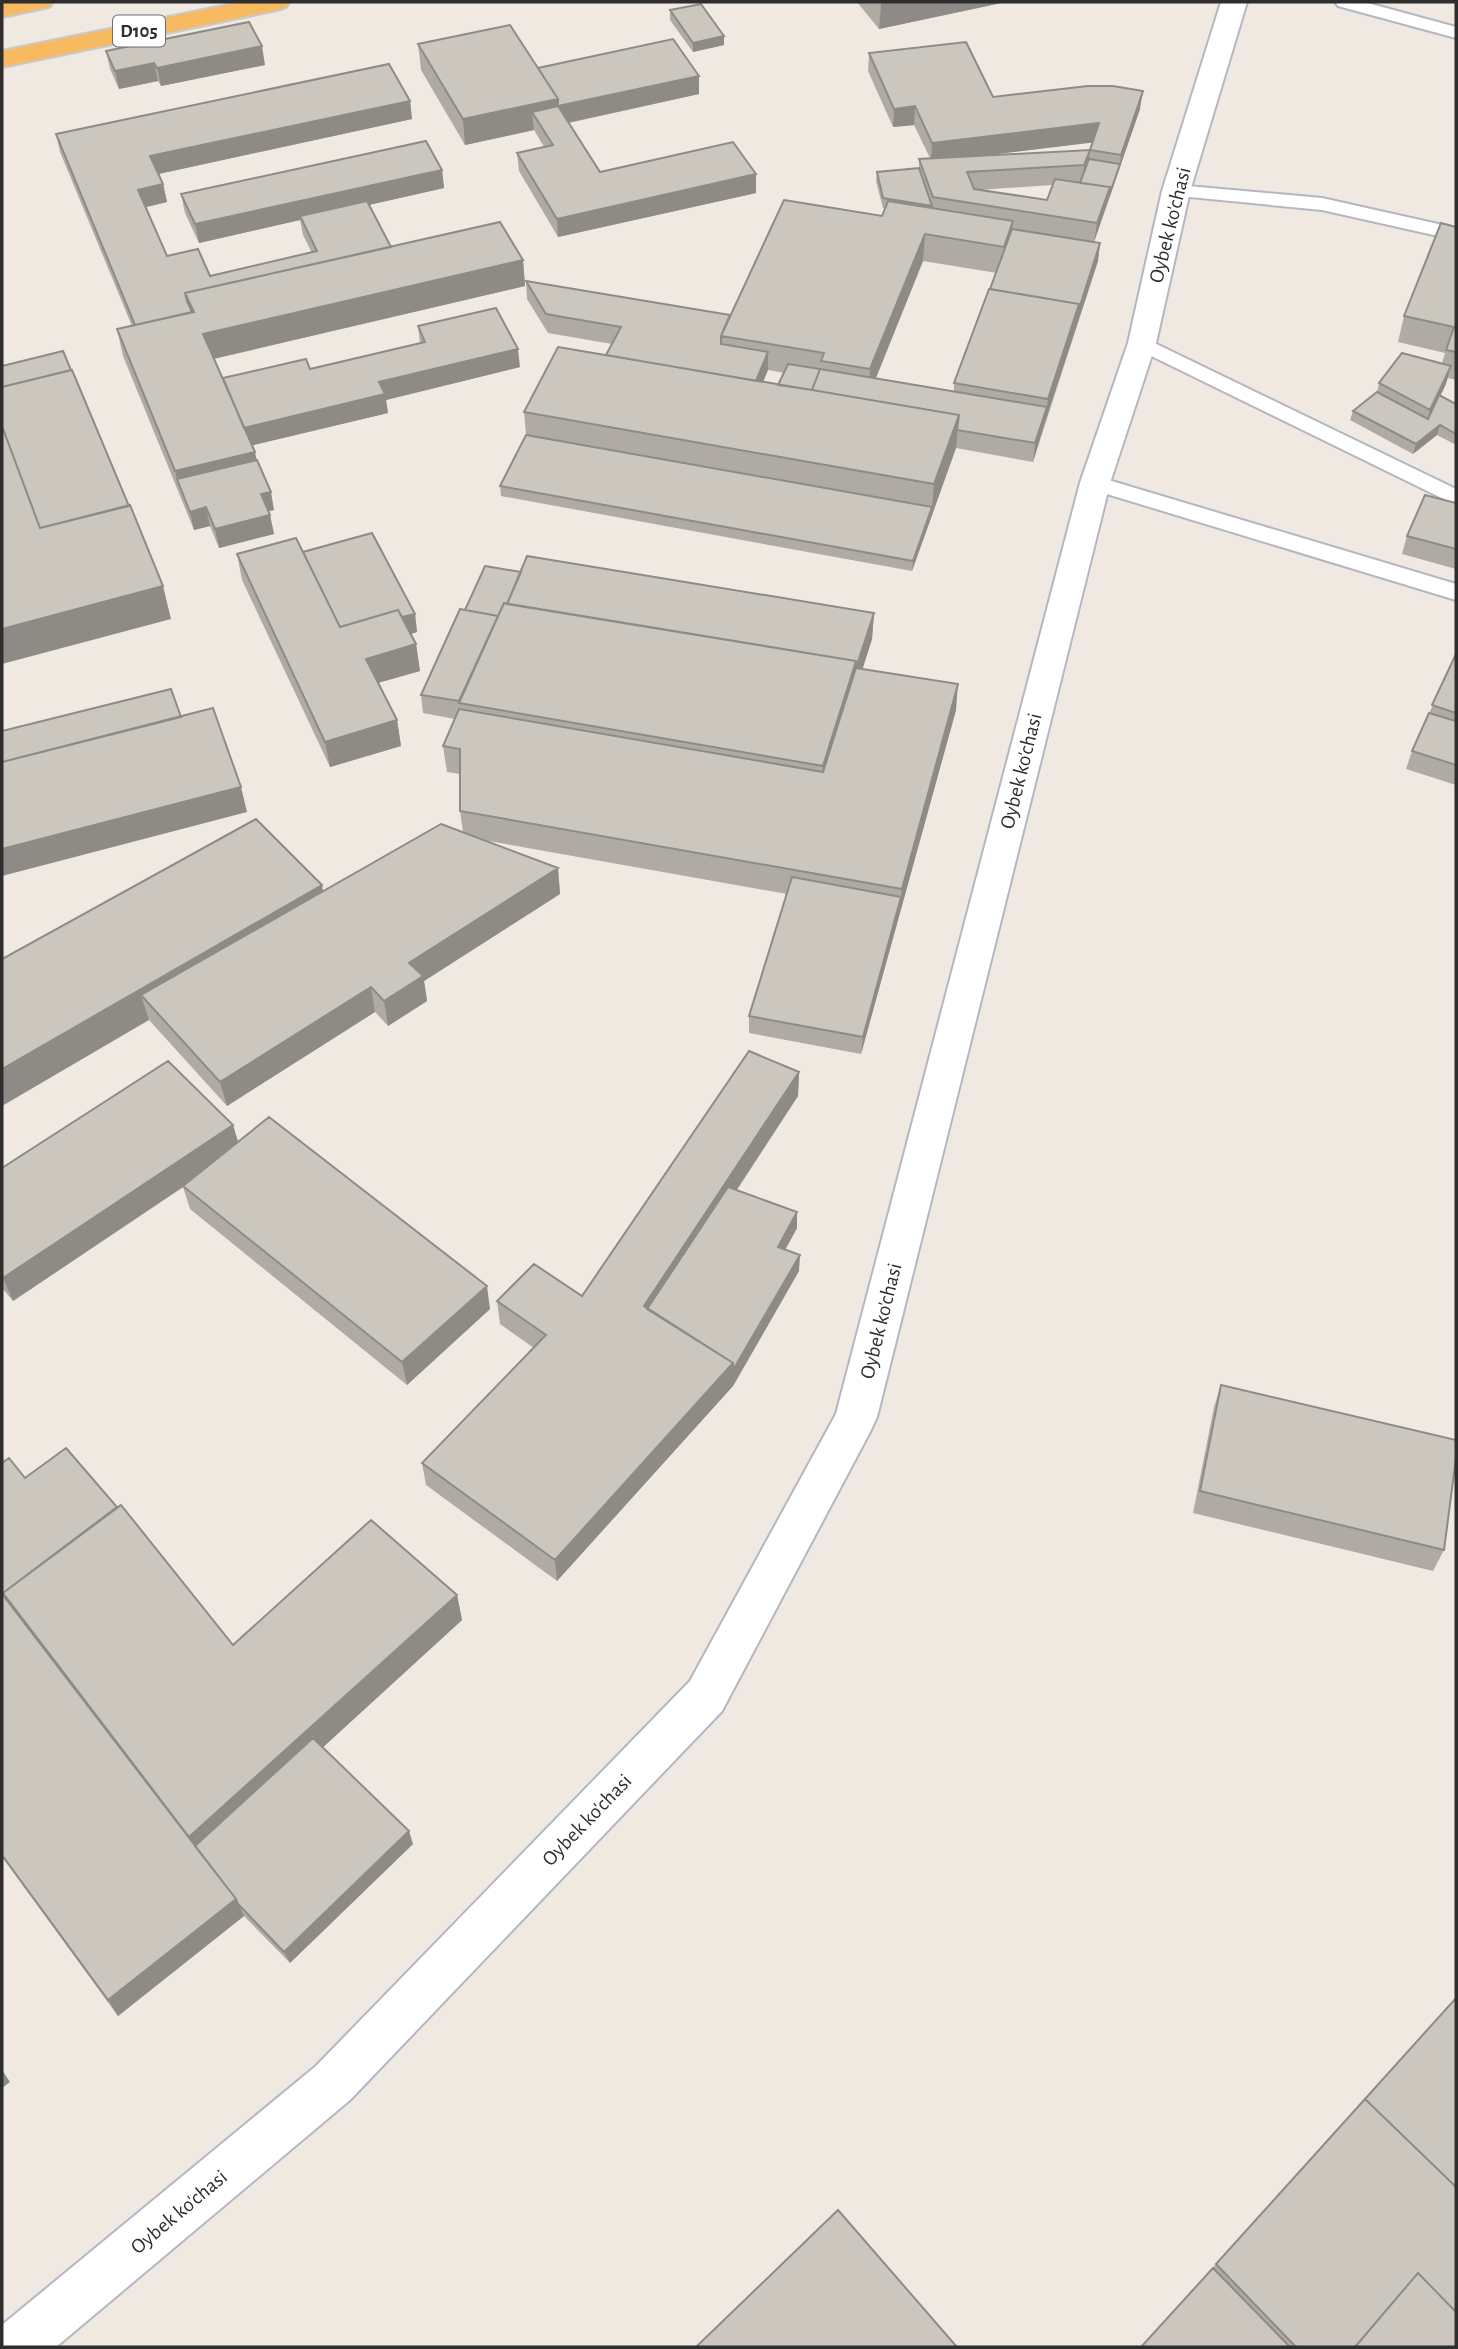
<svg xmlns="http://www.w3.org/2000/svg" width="1458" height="2349" font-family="'Alegreya Sans',sans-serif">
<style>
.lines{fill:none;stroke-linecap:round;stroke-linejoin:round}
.service-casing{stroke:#b4b7c1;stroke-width:4}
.minor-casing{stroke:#b4b7c1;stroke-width:4}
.trunk-casing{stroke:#c9c9c9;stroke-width:4}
.service{fill:#fff;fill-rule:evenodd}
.minor{fill:#fff;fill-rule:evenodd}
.trunk{fill:#f8ba60;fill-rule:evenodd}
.wall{fill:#afaba4;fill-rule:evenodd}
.shaded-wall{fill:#8e8b86}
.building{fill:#cbc7bf;stroke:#8e8b86;stroke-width:2}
.labels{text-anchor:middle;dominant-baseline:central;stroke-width:5;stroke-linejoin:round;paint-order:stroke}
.shield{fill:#fff;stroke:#6d6d6d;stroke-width:2}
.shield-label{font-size:19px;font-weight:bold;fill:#2e2e2e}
.street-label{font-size:21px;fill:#2e2e2e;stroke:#fff}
</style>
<rect width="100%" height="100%" fill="#efe9e1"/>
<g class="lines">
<defs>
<path id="service" d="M1335 2H1364L1456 27V38L1338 6Z
M1176 185 1322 198 1456 228V240L1322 210 1169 195 1166 191 1169 187Z
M1142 337 1456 489V505L1135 348 1131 343 1135 338Z
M1095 476 1456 584V600L1087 488 1084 483 1087 478Z"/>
<path id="minor" d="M1221 2H1247L1190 191 1156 343 1110 483 877 1417 871 1430 722 1711 350 2100 56 2347H2V2325L316 2066 690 1681 836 1414 1080 483 1128 343 1162 191Z"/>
<path id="trunk" d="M2 2H53L49 7 2 17Z
M242 2H290L286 7 277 10 2 67V51Z"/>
</defs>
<use href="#service" class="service-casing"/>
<use href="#minor" class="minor-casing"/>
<use href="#trunk" class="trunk-casing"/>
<use href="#service" class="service"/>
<use href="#minor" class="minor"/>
<use href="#trunk" class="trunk"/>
</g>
<path class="wall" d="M857 2H1006L879 29Z
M670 10 724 45 693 52 670 20Z
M418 44 538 68 699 76V94L569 123 600 172 756 193 558 237 519 171 517 153 544 147 534 130 465 145 421 70Z
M106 51 265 65 161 86 158 81 119 89 110 69Z
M869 53 993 97 1140 109 1094 242 1100 243 1098 261 1033 462 956 448 912 571 501 496 500 486 526 435 524 412 606 355 612 344 548 333 527 299 526 281 730 315 882 216 885 208H883L876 181 877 172 919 168V159L930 158 914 125 893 127 868 71ZM1093 142 1090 150 979 156ZM1052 185 1047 200 978 190ZM923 261 997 273 954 383V391L876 378ZM768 370 784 373 778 385 763 382Z
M410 101 412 119 158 174 163 184 167 202 146 207 167 256 210 276 312 253 303 235 300 220 199 243 185 213 181 194 442 170 444 188 369 205 391 247 523 260 525 286 214 359 223 378 310 369 420 343 418 326 520 367 386 400 388 413 252 445 274 510 269 511 274 534 219 548 210 526 194 530 123 356 117 329 132 326 60 152 56 134Z
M1456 227V380L1448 378 1440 396 1456 404V445L1437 435 1413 454 1350 420 1353 411 1377 392 1379 383 1442 363 1445 353 1398 342 1404 316Z
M1456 503V569L1402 554 1407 536Z
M303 552 415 614 417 632 411 634 416 644 420 671 378 683 397 720 401 746 330 767 242 580 237 554Z
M521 572 874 613 872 639 862 669 956 710 861 1054 749 1033V1016L787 894 483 840 558 868 560 894 424 981 427 1001 388 1026 375 1012 227 1106 149 1020 2 959 323 891 463 832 460 811V774L447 772 443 746 455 719 423 713 421 695 465 610Z
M1456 654V785L1406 769 1412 751Z
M799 1072 798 1096 737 1190 797 1228 785 1250 799 1271 733 1386 557 1581 426 1485 422 1463 534 1348 500 1324 497 1301 582 1296Z
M233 1125 238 1141 490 1309 407 1385 190 1209 183 1187 13 1301 2 1288V1168Z
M1221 1385 1444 1550 1433 1571 1193 1513 1214 1407Z
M2 1463 25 1478 233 1645 457 1595 462 1620 322 1748 413 1844 290 1963 244 1916 118 2016 2 1857Z
M1365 2099 1456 2347H1141Z"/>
<path class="shaded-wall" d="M889 2H1006L879 29 881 4Z
M724 36V45L693 52V43Z
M262 46 265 65 161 86 157 68Z
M154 63 158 81 119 89 115 71Z
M699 76V94L543 128 532 112 534 130 465 145 463 119 558 99Z
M1143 91 1140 109 1094 242 1097 223 1120 164 1121 155Z
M410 101 412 119 154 175 150 156Z
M915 106 914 125 893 127 894 109Z
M1099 123 1097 142 931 162 932 143Z
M1090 150 1088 168 1082 183 1084 165Z
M442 170 444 188 302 220 300 216V220L199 243 195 224Z
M756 174V193L558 237 557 219Z
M163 184 167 202 142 208 138 190Z
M1013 221 1010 247 1001 273 1004 247Z
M925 234 923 261 869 395 870 369Z
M1100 243 1098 261 1044 425 1048 399Z
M523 260 525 286 208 360 203 334Z
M518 349 520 367 386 400 388 413 246 447 243 428 379 382Z
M768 352V370L750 413V394Z
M1451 366 1446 384 1425 429 1430 410Z
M1047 407 1044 425 1033 462 1035 443Z
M959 415 956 448 912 571 913 561 932 507 934 484Z
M1440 425 1437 435 1413 454 1416 444Z
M255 452 260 479H177L175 471Z
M271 492 274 510 265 512 261 494Z
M206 507 210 526 194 530 190 512Z
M270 515 274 534 219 548 215 529Z
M163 586 171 619 2 664V629Z
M874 613 872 639 822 798 823 766 856 661Z
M415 614 417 632 344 653 341 634Z
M416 644 420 671 370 685 366 659Z
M958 684 956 710 861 1054 863 1037 901 897 902 889Z
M397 720 401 746 330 767 325 742Z
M241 787 247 812 2 876V849Z
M558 868 560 894 424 981 427 1001 388 1026 384 1001 409 963Z
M322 885 328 917 141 995 149 1020 2 1106V1069Z
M371 987 375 1012 227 1106 220 1082Z
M799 1072 798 1096 652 1318 644 1306Z
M233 1125 240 1150 183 1186V1187L13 1301 3 1278Z
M797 1212V1228L778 1263V1247Z
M800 1255 799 1271 733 1386 557 1581 555 1560Z
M487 1286 490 1309 407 1385 402 1362Z
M457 1595 462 1620 202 1858 189 1837Z
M409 1831 413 1844 290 1963 284 1952Z
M236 1899 244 1916 118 2016 108 2000Z
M2 2070 10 2082 2 2088Z"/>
<path class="building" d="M701 4 724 36 693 43 670 10Z
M249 22 262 46 157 68 154 63 115 71 106 51Z
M510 25 558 99 463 119 418 44Z
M673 39 699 76 558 106V99L538 68Z
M966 42 993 97 1088 86H1113L1143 91 1121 155 1090 150 1099 123 932 143 915 106 894 109 869 53Z
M389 64 410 101 150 156 163 184 138 190 167 256 198 249 210 276 317 251 300 216 367 201 391 247 185 293 187 301 192 312 135 325 56 134Z
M558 106 600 172 733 142 756 174 557 219 517 153 553 145 532 112Z
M426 141 442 170 195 224 181 194Z
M1090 150 1084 165 967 172 974 189 1047 200 1055 179 1110 187 1097 223 933 197 919 159Z
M1089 159 1120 164 1109 196 1110 187 1080 183Z
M919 168 932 206 883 198 877 172Z
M784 200 882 216 888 201 1013 221 1004 247 925 234 870 369 821 361 824 353 721 336Z
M500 222 523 260 203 334 255 452 175 471 117 329 194 312 185 293Z
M1441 223 1456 227V352L1446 350 1454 327 1404 316Z
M1012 229 1100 243 1078 312 1079 304 990 289Z
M526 281 730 315 721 336V344L768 352 756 381 606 355 621 327 546 314Z
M989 289 1079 304 1048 399 954 383Z
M496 308 518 349 379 382 385 394 244 428 223 378 306 359 310 369 425 342 418 326Z
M558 347 959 415 934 484 524 412Z
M63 351 71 370 2 387V366Z
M1402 353 1451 366 1430 410 1379 383Z
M788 364 820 369 812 390 778 385Z
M820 369 1047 407 1035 443 957 430 959 415 812 390Z
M72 370 129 506 40 528 2 426V387Z
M1377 392 1428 419 1439 395 1456 404V434L1440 425 1416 444 1353 411Z
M2 426 40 528 130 505 163 586 2 629Z
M526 435 932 507 913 561 500 486Z
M257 460 271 492 261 494 270 515 215 529 206 507 190 512 177 479Z
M1425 495 1456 503V549L1407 536Z
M372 533 415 614 402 617 398 610 340 627 303 552Z
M296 538 340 627 398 610 416 644 366 659 397 720 325 742 237 554Z
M527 556 874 613 856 668V661L507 604Z
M485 566 521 572 507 604 504 603 498 616 465 610Z
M504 603 856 661 823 766 459 703Z
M460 609 498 616 459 701 421 695Z
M1456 654V713L1432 705Z
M856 668 958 684 902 889 460 811V749L443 746 459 709 823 772Z
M171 689 181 717 2 762V731Z
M213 708 241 787 2 849V762Z
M1429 713 1456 721V765L1412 751Z
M256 819 322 885 2 1069V959Z
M441 824 558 868 409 963 423 976 384 1001 371 987 220 1082 141 995Z
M792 877 901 897 863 1037 749 1016Z
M749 1051 799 1072 644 1306 733 1363 555 1560 422 1463 546 1335 497 1301 534 1264 582 1296Z
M168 1061 233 1125 3 1278 2 1276V1168Z
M269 1117 487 1286 402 1362 183 1186Z
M728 1187 797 1212 778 1247 800 1255 733 1370V1363L647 1309Z
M1221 1385 1456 1440V1458L1444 1550 1200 1491Z
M66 1448 117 1507 3 1593 6 1598 2 1594V1463L9 1458 25 1478Z
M121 1505 233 1645 371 1520 457 1595 189 1837 3 1593Z
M2 1594 236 1899 108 2000 2 1855Z
M313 1738 409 1831 284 1952 238 1904 236 1899 195 1846Z
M1456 1998V2187L1365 2099Z
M1365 2099 1456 2187V2312L1418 2273 1355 2347H1296L1216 2264Z
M838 2210 957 2347H696Z
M1213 2268 1290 2347H1141Z
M1418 2273 1456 2312V2347H1355Z"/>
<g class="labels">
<rect class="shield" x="113" y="15.5" width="52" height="31" rx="5"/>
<g class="shield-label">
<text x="139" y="31">D105</text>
</g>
<g class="street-label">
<text transform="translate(1170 225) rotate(-76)">Oybek ko'chasi</text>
<text transform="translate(1021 771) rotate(-76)">Oybek ko'chasi</text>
<text transform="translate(881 1321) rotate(-76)">Oybek ko'chasi</text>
<text transform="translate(587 1820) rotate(-46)">Oybek ko'chasi</text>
<text transform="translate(179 2212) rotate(-40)">Oybek ko'chasi</text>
</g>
</g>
<rect width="1458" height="2349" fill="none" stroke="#2e2e2e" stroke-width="7"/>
</svg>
